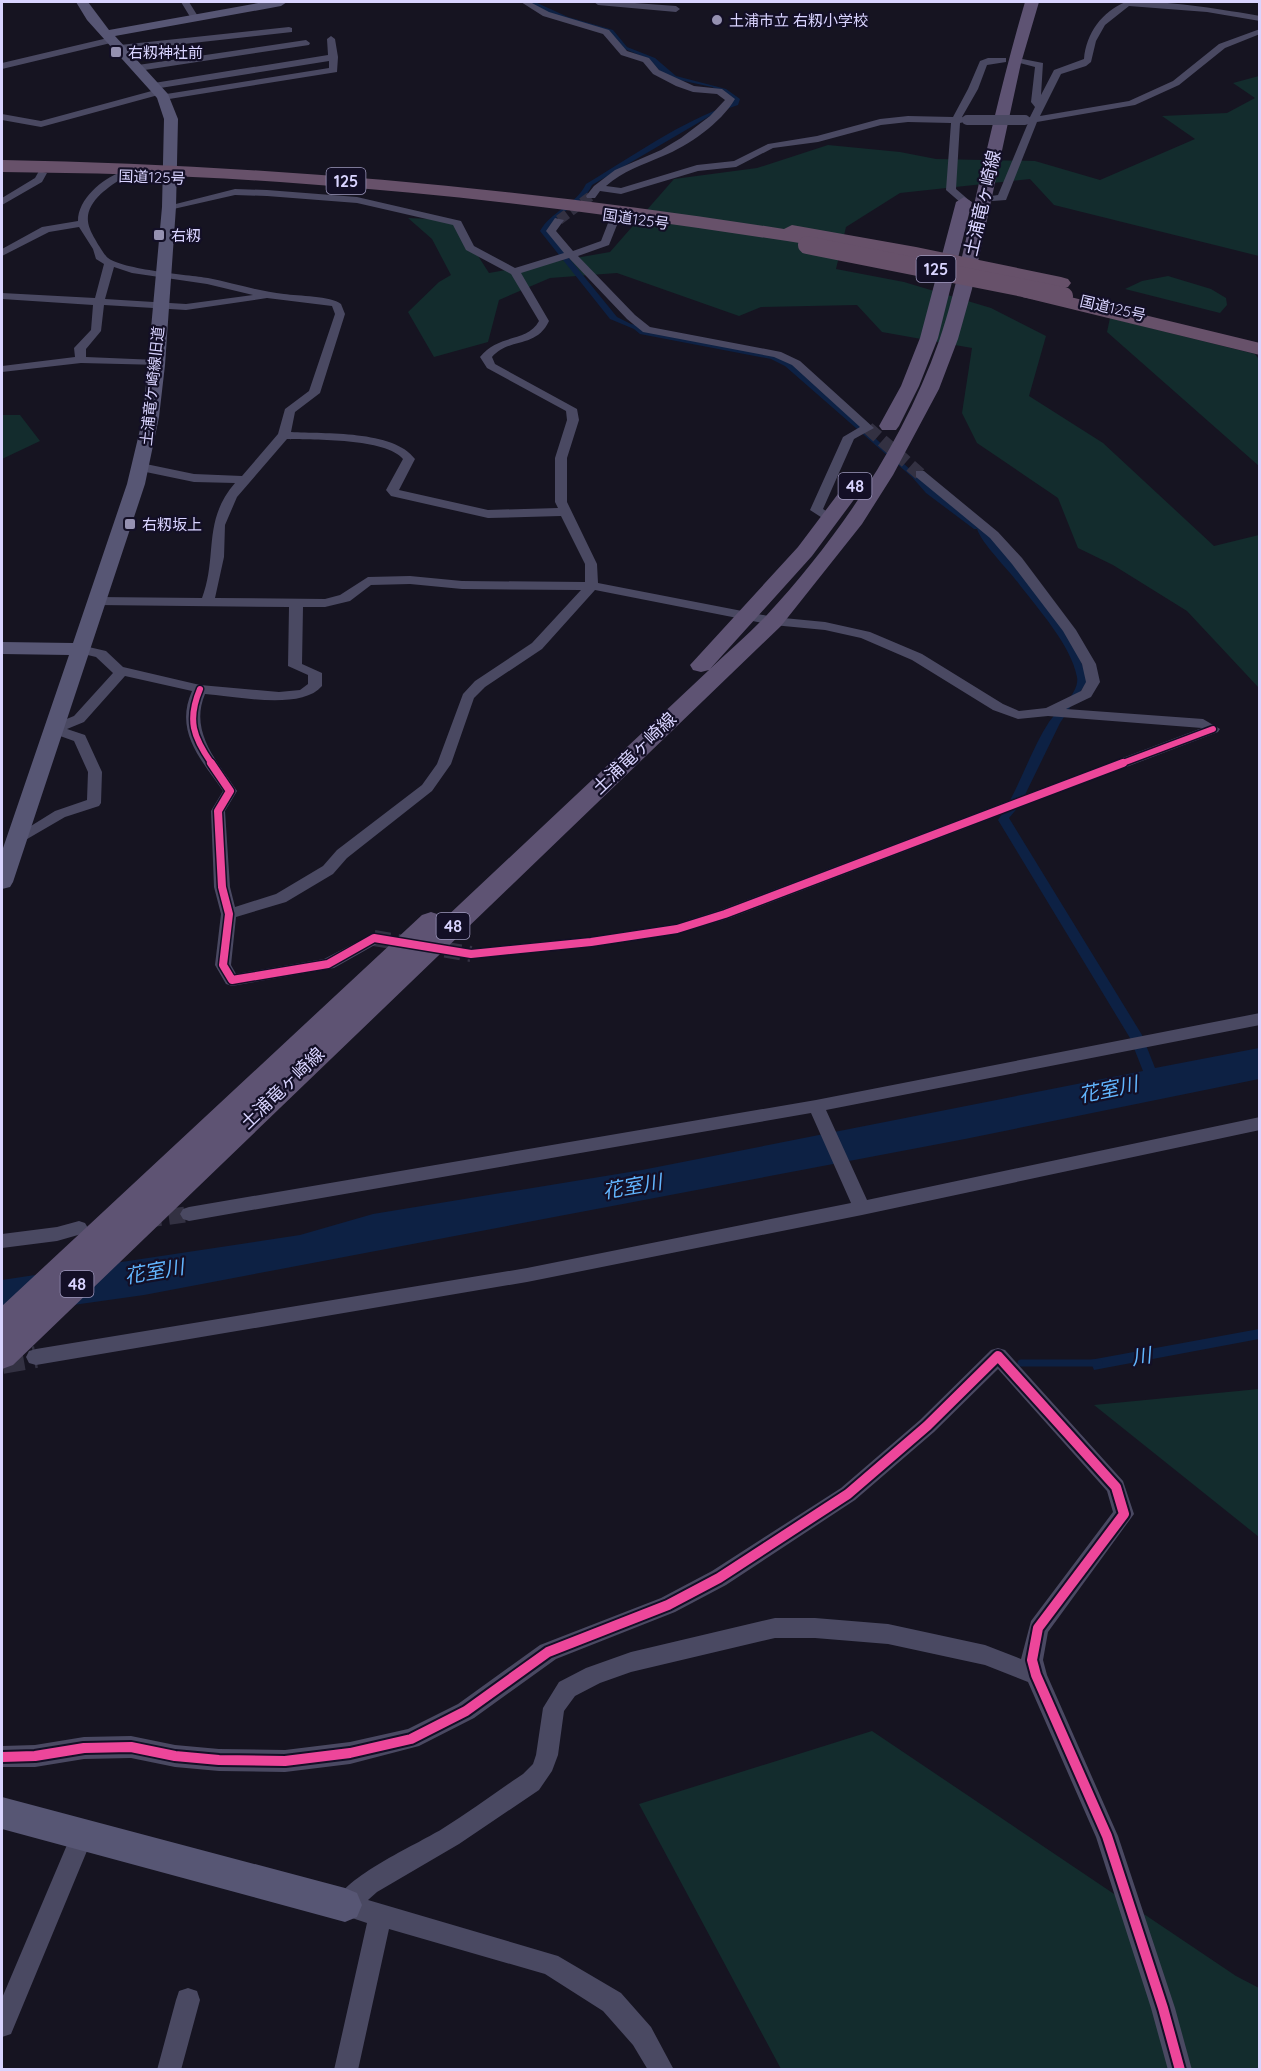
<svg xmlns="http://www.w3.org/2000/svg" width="1261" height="2071" font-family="Quicksand,'Noto Sans JP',sans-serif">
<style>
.green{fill:#132c2d}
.water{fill:#0d2144}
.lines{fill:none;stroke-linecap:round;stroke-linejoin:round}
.stream{stroke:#0d2144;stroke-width:7}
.street-tunnel-far3{stroke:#333142;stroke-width:10;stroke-dasharray:10 4.5;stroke-linecap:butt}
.street-tunnel-far2{stroke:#333142;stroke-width:13;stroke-dasharray:13 6;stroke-linecap:butt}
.street-tunnel-far1{stroke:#333142;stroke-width:16;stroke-dasharray:16 8;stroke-linecap:butt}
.street-tunnel{stroke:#333142;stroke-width:22;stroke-dasharray:22 10;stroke-linecap:butt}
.street{fill:#4a4962;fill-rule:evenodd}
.secondary{fill:#575674;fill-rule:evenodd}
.primary{fill:#5e5373;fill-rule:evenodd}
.highway{fill:#67516a;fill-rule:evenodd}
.street-bridge{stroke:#4a4962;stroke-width:10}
.highway-bridge{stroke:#67516a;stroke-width:18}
.cycleway-far2-casing{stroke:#130f26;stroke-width:9}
.cycleway-far1-casing{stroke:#130f26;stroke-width:11}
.cycleway-casing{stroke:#130f26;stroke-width:14}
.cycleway-far2{stroke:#ed469a;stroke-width:6}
.cycleway-far1{stroke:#ed469a;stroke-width:8}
.cycleway{stroke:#ed469a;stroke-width:10}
.poi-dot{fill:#9591b1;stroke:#130f26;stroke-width:2}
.labels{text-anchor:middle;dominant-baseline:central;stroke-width:4.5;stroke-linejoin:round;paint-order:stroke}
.far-poi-label{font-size:15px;fill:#d9d4ff;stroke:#130f26;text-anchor:start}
.far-street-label{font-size:15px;fill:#d9d4ff;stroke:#130f26}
.shield{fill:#130f26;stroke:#9e99be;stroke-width:1.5}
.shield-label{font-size:16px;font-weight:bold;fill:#d9d4ff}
.street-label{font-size:18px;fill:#d9d4ff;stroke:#130f26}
.water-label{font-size:20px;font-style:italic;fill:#62b6ff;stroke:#130f26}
</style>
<rect width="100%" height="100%" fill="#161421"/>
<path class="green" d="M1259 76V256L1054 205 1030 179 900 193 846 227 836 269 904 282 991 308 1046 336 1029 396 1103 443 1214 546 1259 535V688L1187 611 1113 565 1078 548 1058 498 977 443 962 413 972 348 882 332 857 305 761 307 739 316 617 273 550 278 499 300 488 342 434 357 408 312 439 282 451 275 432 239 408 218 455 220 489 273 610 252 674 179 757 168 828 145 900 152 936 159 1035 161 1100 180 1195 139 1162 116 1227 113 1255 98 1233 83Z
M1168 276 1211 289 1226 298 1227 305 1220 313 1125 289 1142 281Z
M1110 318 1255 354 1260 361 1259 466 1107 332Z
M2 415H20L40 441 2 459Z
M1259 1389V1537L1094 1405Z
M872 1731 1236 1976 1259 1988V2069H781L639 1804Z"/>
<path class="water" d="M528 2H535L568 17 613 30 627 47 655 58 676 76 726 89 740 99 738 105 715 113 592 185C583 206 557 210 547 231L617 317 631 324 775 356 793 364C836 403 879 442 922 480 940 496 961 509 979 525 1014 558 1075 635 1088 680L1060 723 1020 805 1009 818 1142 1035 1155 1068 1259 1048V1079L965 1139 144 1295 2 1315V1280L300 1235 373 1214 642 1170 1143 1071 1130 1038 998 820C1019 790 1029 753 1049 722 1057 710 1080 693 1077 677 1071 645 1038 609 1019 584 1008 569 982 544 977 529H974L926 493 912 477 785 366 771 359 640 334 634 329 610 319 540 231C551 211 576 205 586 184 633 156 680 122 732 104L733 99 712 87 670 78 660 71 649 59 622 48 609 31 549 14Z
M1259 1329V1339L1094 1370 1090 1360Z"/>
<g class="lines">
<path class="stream" d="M1021 1363H1099"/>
<path class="street-tunnel-far3" d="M559 220 591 196"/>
<path class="street-tunnel-far2" d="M868 428 920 474"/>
<path class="street-tunnel-far1" d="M374 938 471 954
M145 1220 189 1214"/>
<path class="street-tunnel" d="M2 1363 36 1357"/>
<path class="street" d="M181 2H189L199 18 198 20H192Z
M521 2H530L549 12 609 30 627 51 649 58 659 70 694 86 722 89 735 99C721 123 688 146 663 156 642 165 623 171 606 186L621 188 697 165 734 161 768 144 817 136 880 119 908 116 953 117 968 89 980 61 988 58H1006V62L987 65 978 89 962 117 972 120 960 123 956 189 970 201 961 203 946 190 951 123 908 122 881 125 818 142 773 148 736 167 698 171 621 194 600 191 595 198H587L586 196 594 186 615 170 661 150 681 138 710 116 725 100 717 94 693 92 676 86 653 74 643 62 621 55 603 34 543 16Z
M594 2H621L676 6 680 9 676 12 598 5Z
M1126 2C1164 0 1221 9 1260 16V21L1207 12 1129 6 1105 25 1096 41 1091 62 1086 66 1061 74 1040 116 1129 101 1173 81 1219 44 1260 29V34L1225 48 1179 85 1135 105 1037 122 1006 200 979 202V198L998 195 1028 123 1021 120 1030 117 1035 107 1031 102 1035 67 1012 61V57L1043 63 1041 95 1054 70 1084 59C1086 34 1102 11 1126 2Z
M289 27 292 28V32L120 51 116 48 120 45Z
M331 36 335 39 338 57 337 72 163 100 160 99V95L329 68V61L154 89 149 86 154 83 328 55 327 39Z
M112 37 116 40 115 42 2 69V63Z
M306 40 310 43 309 45 138 71 134 68 138 65Z
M159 89 164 92 162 94 41 127 2 120V114L41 121Z
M39 171 47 173 42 182 2 205V198L35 178Z
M121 172 124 173V177C107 188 80 205 90 229 92 235 102 251 106 256 115 269 190 275 208 278 233 283 258 291 284 294 298 296 331 296 341 304L345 314 320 393 295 412 291 432C324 434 394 430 415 459L399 490 488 510 558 508 555 502V458L567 420 566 411 487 368 480 357C499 333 527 343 539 321L511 274 466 250 453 225 357 203 267 196 235 195 169 210 164 207 235 189 267 190 357 197 461 221 474 246 515 268 564 253 546 231 555 218 564 220 556 231 573 251 601 241 610 218H618L619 220 609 245 578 256 635 315 650 327 781 352 800 361 874 428 854 439 823 509 837 518 835 521H827L810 510 843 437 860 427 792 365 774 357 643 332 627 319 569 258 521 273 549 321C536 349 509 337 492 357L495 364 577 409 579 420 567 458V502L597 564 598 583 773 617 825 622 870 632 922 654 1003 704 1019 711 1046 708 1081 691 1086 682 1082 664 1063 631 1012 564 990 538 916 477V471H924L998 532 1022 558 1076 630 1096 664 1100 682 1091 697 1066 709 1203 719 1220 729 1218 732 730 918 677 934 591 947 471 959 465 958 463 954 465 950 471 949 591 937 676 924 720 910 1202 728 1048 716 1018 719 993 710 912 660 861 638 825 630 773 625 595 590 542 649 485 687 474 698 451 764 432 791 347 858 333 874 286 902 236 917 231 965 236 974 324 959 374 933 380 934 382 938 380 942 334 968 232 986 226 984 215 965 221 914 214 887 211 811 223 791C201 759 174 732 192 691L125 676 84 722 67 729 85 735 102 772 101 803 99 806 65 817 22 842 17 844 10 839 55 811 87 800 88 772 74 741 49 732 47 729 49 726 74 716 113 673 96 657 75 652 73 649 75 646 80 645 106 651 123 667 200 685 279 692 300 690 308 684V675L288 666 289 607 97 605 90 601 97 597 202 598C218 556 202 521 235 483L194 482 141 471 135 467 141 463 194 474 242 476 278 434 285 409 309 391 335 314 332 306 267 298 186 310 104 305 101 331 86 349V357L157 360 163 363 161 365 81 363 2 372V366L75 357 74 348 91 330 93 305 2 299V293L95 298 104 264 96 259 93 249 79 227 49 232 2 256V249L42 227 78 221C78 199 102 179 121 172ZM114 267 132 273 207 284 253 295 186 304 105 299ZM287 439C314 440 386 438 403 459L386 490 391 496 488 518 561 516 585 564V582L462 581 410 576 368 577 340 595 325 599 215 598 224 557 225 525 237 497ZM410 584 462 589 581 590 532 643 475 681 463 694 437 764 422 785 337 850 323 866 276 894 235 907 230 887 225 811 237 791C217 761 189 732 205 694 235 696 301 711 322 686V673L302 664 303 607H325L350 601 371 585Z
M1260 1013V1025L826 1110 867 1200 1260 1117V1130L862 1215 527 1282 36 1365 29 1363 26 1357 29 1351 36 1349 527 1268 851 1203 811 1113 189 1221 183 1219 180 1214 183 1209 189 1207 816 1100Z
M79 1221 85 1223 88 1228 85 1233 57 1241 2 1248V1234L57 1227Z
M998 1348 1005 1350 1123 1481 1134 1514 1048 1632 1043 1660 1047 1675 1118 1836 1175 2008 1192 2070H1168L1151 2008 1096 1837 1028 1682 985 1665 888 1644 815 1638H775L631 1672 600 1683 575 1696 564 1711 558 1755 552 1771 539 1790 459 1844 377 1892 368 1900 558 1956 621 1993 651 2027 674 2070H648L633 2045 603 2011 545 1974 389 1929 358 2070H334L367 1923 337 1913 333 1905C345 1876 414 1846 442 1829 470 1812 496 1792 523 1774L533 1764 536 1755 543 1708 559 1682 586 1668 631 1652 775 1618H815L888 1624 985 1645 1021 1659 1031 1621 1113 1512 1107 1491 998 1369 934 1432 855 1500 726 1585 675 1612 556 1659 474 1718 419 1746 350 1764 285 1772 219 1771 175 1767 131 1758 84 1759 35 1767H2V1746L35 1745 84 1737 131 1736 175 1745 219 1749 285 1750 350 1742 408 1729 458 1704 540 1645 661 1598 712 1571 841 1488 920 1420 991 1350Z
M83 1823 91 1826 94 1834 11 2034 2 2037V1998L75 1826Z
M188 1988 197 1991 200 2000 181 2070H157L176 2000 179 1991Z"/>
<path class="secondary" d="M76 2H88L109 30 264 2H287L281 6 115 36 168 94 178 119 176 207 165 365 159 417 145 484 13 882 10 887 2 889V851L69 655 2 654V642L73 643 127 484 143 417 162 207 164 119 157 98 87 20Z
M2 1797 345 1888 357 1893 362 1905 357 1917 345 1922 2 1829Z"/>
<path class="primary" d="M1025 2H1039L1021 63 972 289 958 339 939 389 893 475 862 524 781 626 13 1365 2 1369V1306L422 915 431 912 440 915 443 920 709 670 701 672 693 670 690 665 798 547 853 474H867L870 478 812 556 710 669C728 652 748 635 766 616 839 537 903 443 939 341 953 301 961 259 971 218 988 145 1004 73 1025 2Z
M964 197 972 202 938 338 919 386 899 426 896 430H882L879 426 901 386 920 338 956 202Z"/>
<path class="highway" d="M2 160C265 165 524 188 784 229L792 225 916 247 1061 277 1068 279 1071 283 1068 287 1061 289 820 242 812 245C644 219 476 196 306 184 205 176 104 173 2 172Z
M1029 287 1260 343V355L1022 297 1019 293 1022 289Z"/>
<path class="street-bridge" d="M967 120H1025"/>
<path class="highway-bridge" d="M807 245 1064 296"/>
<defs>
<path id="cycleway-far2" d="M200 689C187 720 193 737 212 764
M1120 764 1213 729"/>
<path id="cycleway-far1" d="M211 763 230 791 218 811 222 887 229 914 223 965 232 980 328 964 374 938 471 954 591 942 677 929 725 914 1123 763"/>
<path id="cycleway" d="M2 1757 35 1756 84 1748 131 1747 175 1756 219 1760 285 1761 350 1753 411 1739 466 1711 548 1652 668 1605 719 1578 848 1494 927 1426 998 1356 1116 1487 1124 1514 1038 1628 1032 1660 1036 1675 1107 1836 1163 2008 1180 2070"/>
</defs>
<use href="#cycleway-far2" class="cycleway-far2-casing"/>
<use href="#cycleway-far1" class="cycleway-far1-casing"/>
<use href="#cycleway" class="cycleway-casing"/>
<use href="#cycleway-far2" class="cycleway-far2"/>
<use href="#cycleway-far1" class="cycleway-far1"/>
<use href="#cycleway" class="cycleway"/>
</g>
<g class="poi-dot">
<circle cx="717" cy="20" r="6"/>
<rect x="110" y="46" width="12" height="12" rx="3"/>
<rect x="153" y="229" width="12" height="12" rx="3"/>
<rect x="124" y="518" width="12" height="12" rx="3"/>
</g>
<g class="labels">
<g class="far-poi-label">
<text x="729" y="20">土浦市立 右籾小学校</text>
<text x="128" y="52">右籾神社前</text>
<text x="171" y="235">右籾</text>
<text x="142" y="524">右籾坂上</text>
</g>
<g class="far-street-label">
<text transform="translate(152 177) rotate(2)">国道125号</text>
<text transform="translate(636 219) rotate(8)">国道125号</text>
<text transform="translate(1113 308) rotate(13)">国道125号</text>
<text transform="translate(152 386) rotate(-84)">土浦竜ケ崎線旧道</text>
</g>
<g class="shield">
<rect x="326.5" y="168" width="39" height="26" rx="4.5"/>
<rect x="916.5" y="256" width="39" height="26" rx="4.5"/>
<rect x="838.5" y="473" width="33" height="26" rx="4.5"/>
<rect x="436.5" y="913" width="33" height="26" rx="4.5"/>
<rect x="60.5" y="1271" width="33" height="26" rx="4.5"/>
</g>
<g class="shield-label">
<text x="346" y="181">125</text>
<text x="936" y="269">125</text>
<text x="855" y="486">48</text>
<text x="453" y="926">48</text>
<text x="77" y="1284">48</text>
</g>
<g class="street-label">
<text transform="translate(982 203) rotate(-77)">土浦竜ヶ崎線</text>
<text transform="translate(634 753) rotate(-44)">土浦竜ヶ崎線</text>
<text transform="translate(282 1088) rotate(-44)">土浦竜ヶ崎線</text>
</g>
<g class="water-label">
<text transform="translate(1108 1089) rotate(-12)">花室川</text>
<text transform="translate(632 1186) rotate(-10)">花室川</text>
<text transform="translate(154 1271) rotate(-10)">花室川</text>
<text transform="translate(1141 1356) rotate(-10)">川</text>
</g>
</g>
<rect width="1261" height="2071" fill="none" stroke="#d9d4ff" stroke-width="6"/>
</svg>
